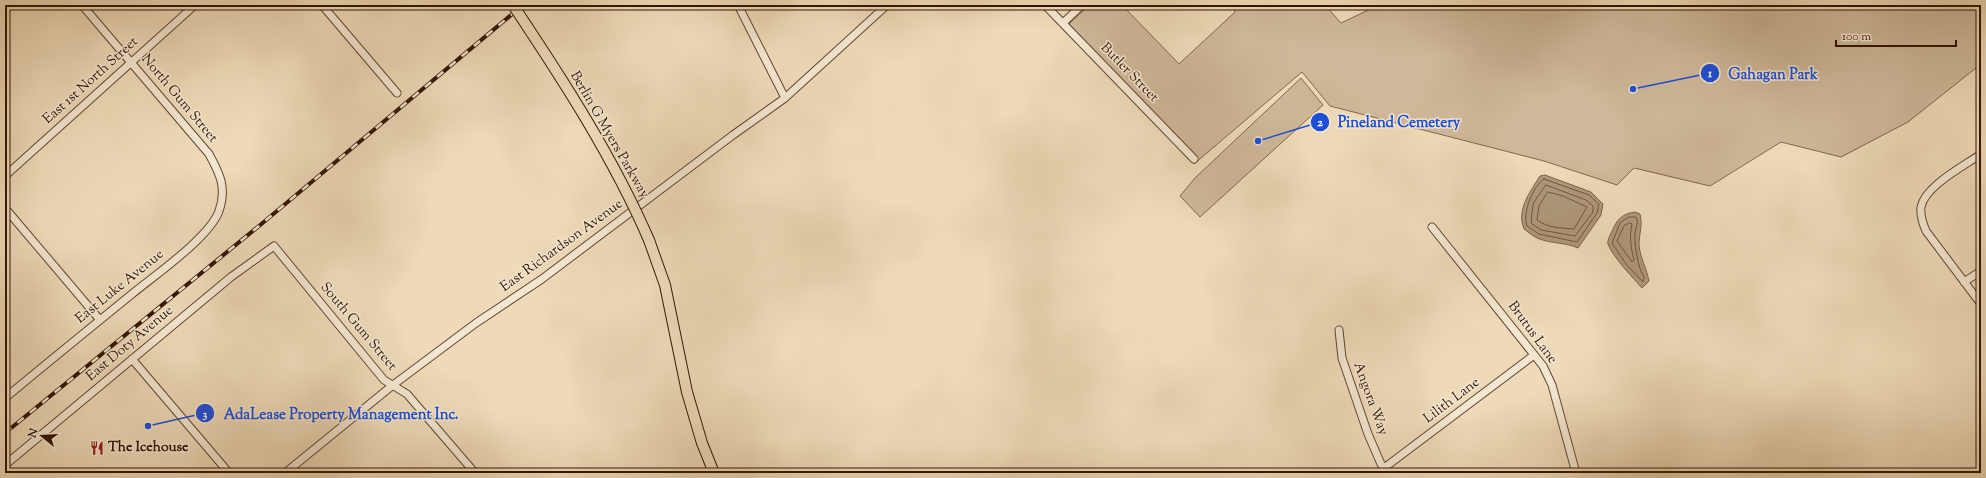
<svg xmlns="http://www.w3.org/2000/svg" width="1986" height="478" font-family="'Sorts Mill Goudy',serif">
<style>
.green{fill:#ceb899;stroke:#80664e}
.water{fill:#ae977a;stroke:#7d634a}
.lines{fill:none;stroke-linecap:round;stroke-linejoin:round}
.shore{stroke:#70563e;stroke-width:1}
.street-casing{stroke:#624630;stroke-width:9}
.primary-casing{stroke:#331403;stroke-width:12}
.street{stroke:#f4e7d1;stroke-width:7}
.primary{stroke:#eedab8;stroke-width:10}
.rail-casing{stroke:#331403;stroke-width:4}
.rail{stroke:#f4e7d1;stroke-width:2.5;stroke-dasharray:8;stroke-linecap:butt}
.primary-bridge-casing{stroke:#331403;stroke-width:12;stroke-linecap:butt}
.primary-bridge{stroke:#eedab8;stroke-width:10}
.labels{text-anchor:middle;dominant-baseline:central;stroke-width:3;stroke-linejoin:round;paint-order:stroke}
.street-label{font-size:14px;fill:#331403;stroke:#f4e7d1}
.poi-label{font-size:14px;font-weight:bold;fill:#331403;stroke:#f4e7d1;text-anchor:start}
.leader{fill:none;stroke:#1d4ed8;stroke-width:1.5}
.callout-dot{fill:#1d4ed8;stroke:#f4e7d1;stroke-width:1.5}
.mark-label{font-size:12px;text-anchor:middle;font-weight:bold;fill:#fff}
.callout-label{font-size:15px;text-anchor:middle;font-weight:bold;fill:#1d4ed8;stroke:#f4e7d1;stroke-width:3;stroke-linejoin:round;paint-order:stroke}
</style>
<rect width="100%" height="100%" fill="#eedab8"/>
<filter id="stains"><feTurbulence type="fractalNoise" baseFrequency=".005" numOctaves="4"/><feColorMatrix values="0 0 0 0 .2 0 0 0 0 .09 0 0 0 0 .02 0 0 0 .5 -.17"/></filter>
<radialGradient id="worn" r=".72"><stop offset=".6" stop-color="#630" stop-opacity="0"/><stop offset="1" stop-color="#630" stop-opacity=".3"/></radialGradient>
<path class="green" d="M1089 5H1122L1179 64 1235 12 1232 5H1325L1341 23 1379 5H1981V64L1908 122 1841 157 1781 142 1710 186 1634 168 1617 185 1544 161 1330 106 1302 72 1194 164 1069 24Z
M1301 78 1323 105 1200 217 1180 196 1195 178Z"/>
<path class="water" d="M1545 175 1591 192 1603 204 1601 215 1578 248C1565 242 1551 244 1537 238 1533 236 1528 232 1524 229 1516 210 1530 192 1540 176Z
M1635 212 1640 214C1643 225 1639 234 1639 245 1640 257 1647 270 1649 281L1642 288C1633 278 1612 256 1608 244 1607 239 1612 232 1614 227 1618 218 1625 213 1635 212Z"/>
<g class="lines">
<path class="shore" d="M1544 179 1589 195 1599 204 1597 213 1577 242 1539 234 1527 226C1522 213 1533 186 1544 179Z
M1546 185 1586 200 1593 206V212L1575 236 1541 230 1531 223 1533 204Z
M1548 192 1563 196 1587 207 1574 229C1561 228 1548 228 1537 220L1539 206Z
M1629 217H1636C1639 223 1636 226 1635 233 1634 243 1638 269 1644 277L1643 282 1626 264 1612 243 1620 223Z
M1630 223 1632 224C1629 237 1631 248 1634 260L1632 262 1617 241 1624 226Z"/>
<defs>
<path id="street" d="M322 5 397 93
M738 5 785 98
M1045 5 1194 159
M1063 23 1082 5
M1981 154C1964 166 1925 186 1921 207 1920 215 1923 224 1926 231L1981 304
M5 176 195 5
M5 208 100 320
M1432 227 1543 366 1552 385 1576 473
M1964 282 1981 271
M1339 330 1342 358 1368 434 1381 464 1389 473
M132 359 229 473
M5 398C47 363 89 329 132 294 154 276 210 237 219 211 227 188 220 174 209 154L82 5
M5 465 231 277 274 246 384 380 407 394 475 473
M1384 468 1534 355
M285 473 393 385 476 323 542 279 733 135 785 98 887 5"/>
<path id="primary" d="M649 240 665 285 687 392 702 443 714 473"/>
</defs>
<use href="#street" class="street-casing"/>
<use href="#primary" class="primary-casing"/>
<use href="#street" class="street"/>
<use href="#primary" class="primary"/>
<defs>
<path id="rail" d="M5 433 259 226 523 5"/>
</defs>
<use href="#rail" class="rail-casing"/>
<use href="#rail" class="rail"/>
<defs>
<path id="primary-bridge" d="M513 5C563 80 613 157 649 240"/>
</defs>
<use href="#primary-bridge" class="primary-bridge-casing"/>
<use href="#primary-bridge" class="primary-bridge"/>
</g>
<defs>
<symbol id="restaurant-bare" viewBox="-9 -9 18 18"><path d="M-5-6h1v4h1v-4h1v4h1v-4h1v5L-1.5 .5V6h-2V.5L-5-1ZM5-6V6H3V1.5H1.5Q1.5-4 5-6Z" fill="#8f2418" stroke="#f4e7d1" stroke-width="2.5" paint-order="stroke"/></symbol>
</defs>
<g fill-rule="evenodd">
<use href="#restaurant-bare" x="87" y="438" width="20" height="20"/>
</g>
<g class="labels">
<g class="street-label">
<text transform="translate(1129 73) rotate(46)">Butler Street</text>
<text transform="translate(91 81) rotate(-42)">East 1st North Street</text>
<text transform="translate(179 99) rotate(50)">North Gum Street</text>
<text transform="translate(609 135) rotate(60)">Berlin G Myers Parkway</text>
<text transform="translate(562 246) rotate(-36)">East Richardson Avenue</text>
<text transform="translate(120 287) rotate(-39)">East Luke Avenue</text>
<text transform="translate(358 327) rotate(50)">South Gum Street</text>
<text transform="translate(1532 333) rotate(54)">Brutus Lane</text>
<text transform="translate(130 344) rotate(-40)">East Doty Avenue</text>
<text transform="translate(1370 399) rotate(70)">Angora Way</text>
<text transform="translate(1452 401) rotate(-37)">Lilith Lane</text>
</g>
<g class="poi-label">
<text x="108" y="448">The Icehouse</text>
</g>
</g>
<path class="leader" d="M1633 89L1710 73M1258 141L1320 122M148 426L205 413"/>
<g class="callout-dot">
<circle cx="1633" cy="89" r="4"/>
<circle cx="1258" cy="141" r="4"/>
<circle cx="148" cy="426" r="4"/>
<circle cx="1710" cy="73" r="10"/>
<circle cx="1320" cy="122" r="10"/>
<circle cx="205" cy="413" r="10"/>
</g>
<g class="mark-label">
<text x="1710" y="77">1</text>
<text x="1320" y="126">2</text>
<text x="205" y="418">3</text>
</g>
<g class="callout-label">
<text x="1773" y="79">Gahagan Park</text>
<text x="1399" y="127">Pineland Cemetery</text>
<text x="341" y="419">AdaLease Property Management Inc.</text>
</g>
<rect width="1986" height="478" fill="none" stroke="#eedab8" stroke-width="20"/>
<rect x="6" y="6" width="1974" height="466" fill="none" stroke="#331403" stroke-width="2"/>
<rect x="10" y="10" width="1966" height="458" fill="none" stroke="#331403"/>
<g transform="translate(42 436) rotate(288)" stroke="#f4e7d1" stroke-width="3" paint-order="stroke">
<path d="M0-3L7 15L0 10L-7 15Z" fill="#331403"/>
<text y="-6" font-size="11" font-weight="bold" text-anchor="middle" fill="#331403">N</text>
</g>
<path d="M1836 40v6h120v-6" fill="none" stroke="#331403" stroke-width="2"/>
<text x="1842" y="40" font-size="12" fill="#331403" stroke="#f4e7d1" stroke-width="3" paint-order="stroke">100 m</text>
<rect width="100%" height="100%" filter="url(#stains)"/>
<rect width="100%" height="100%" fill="url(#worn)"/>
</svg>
